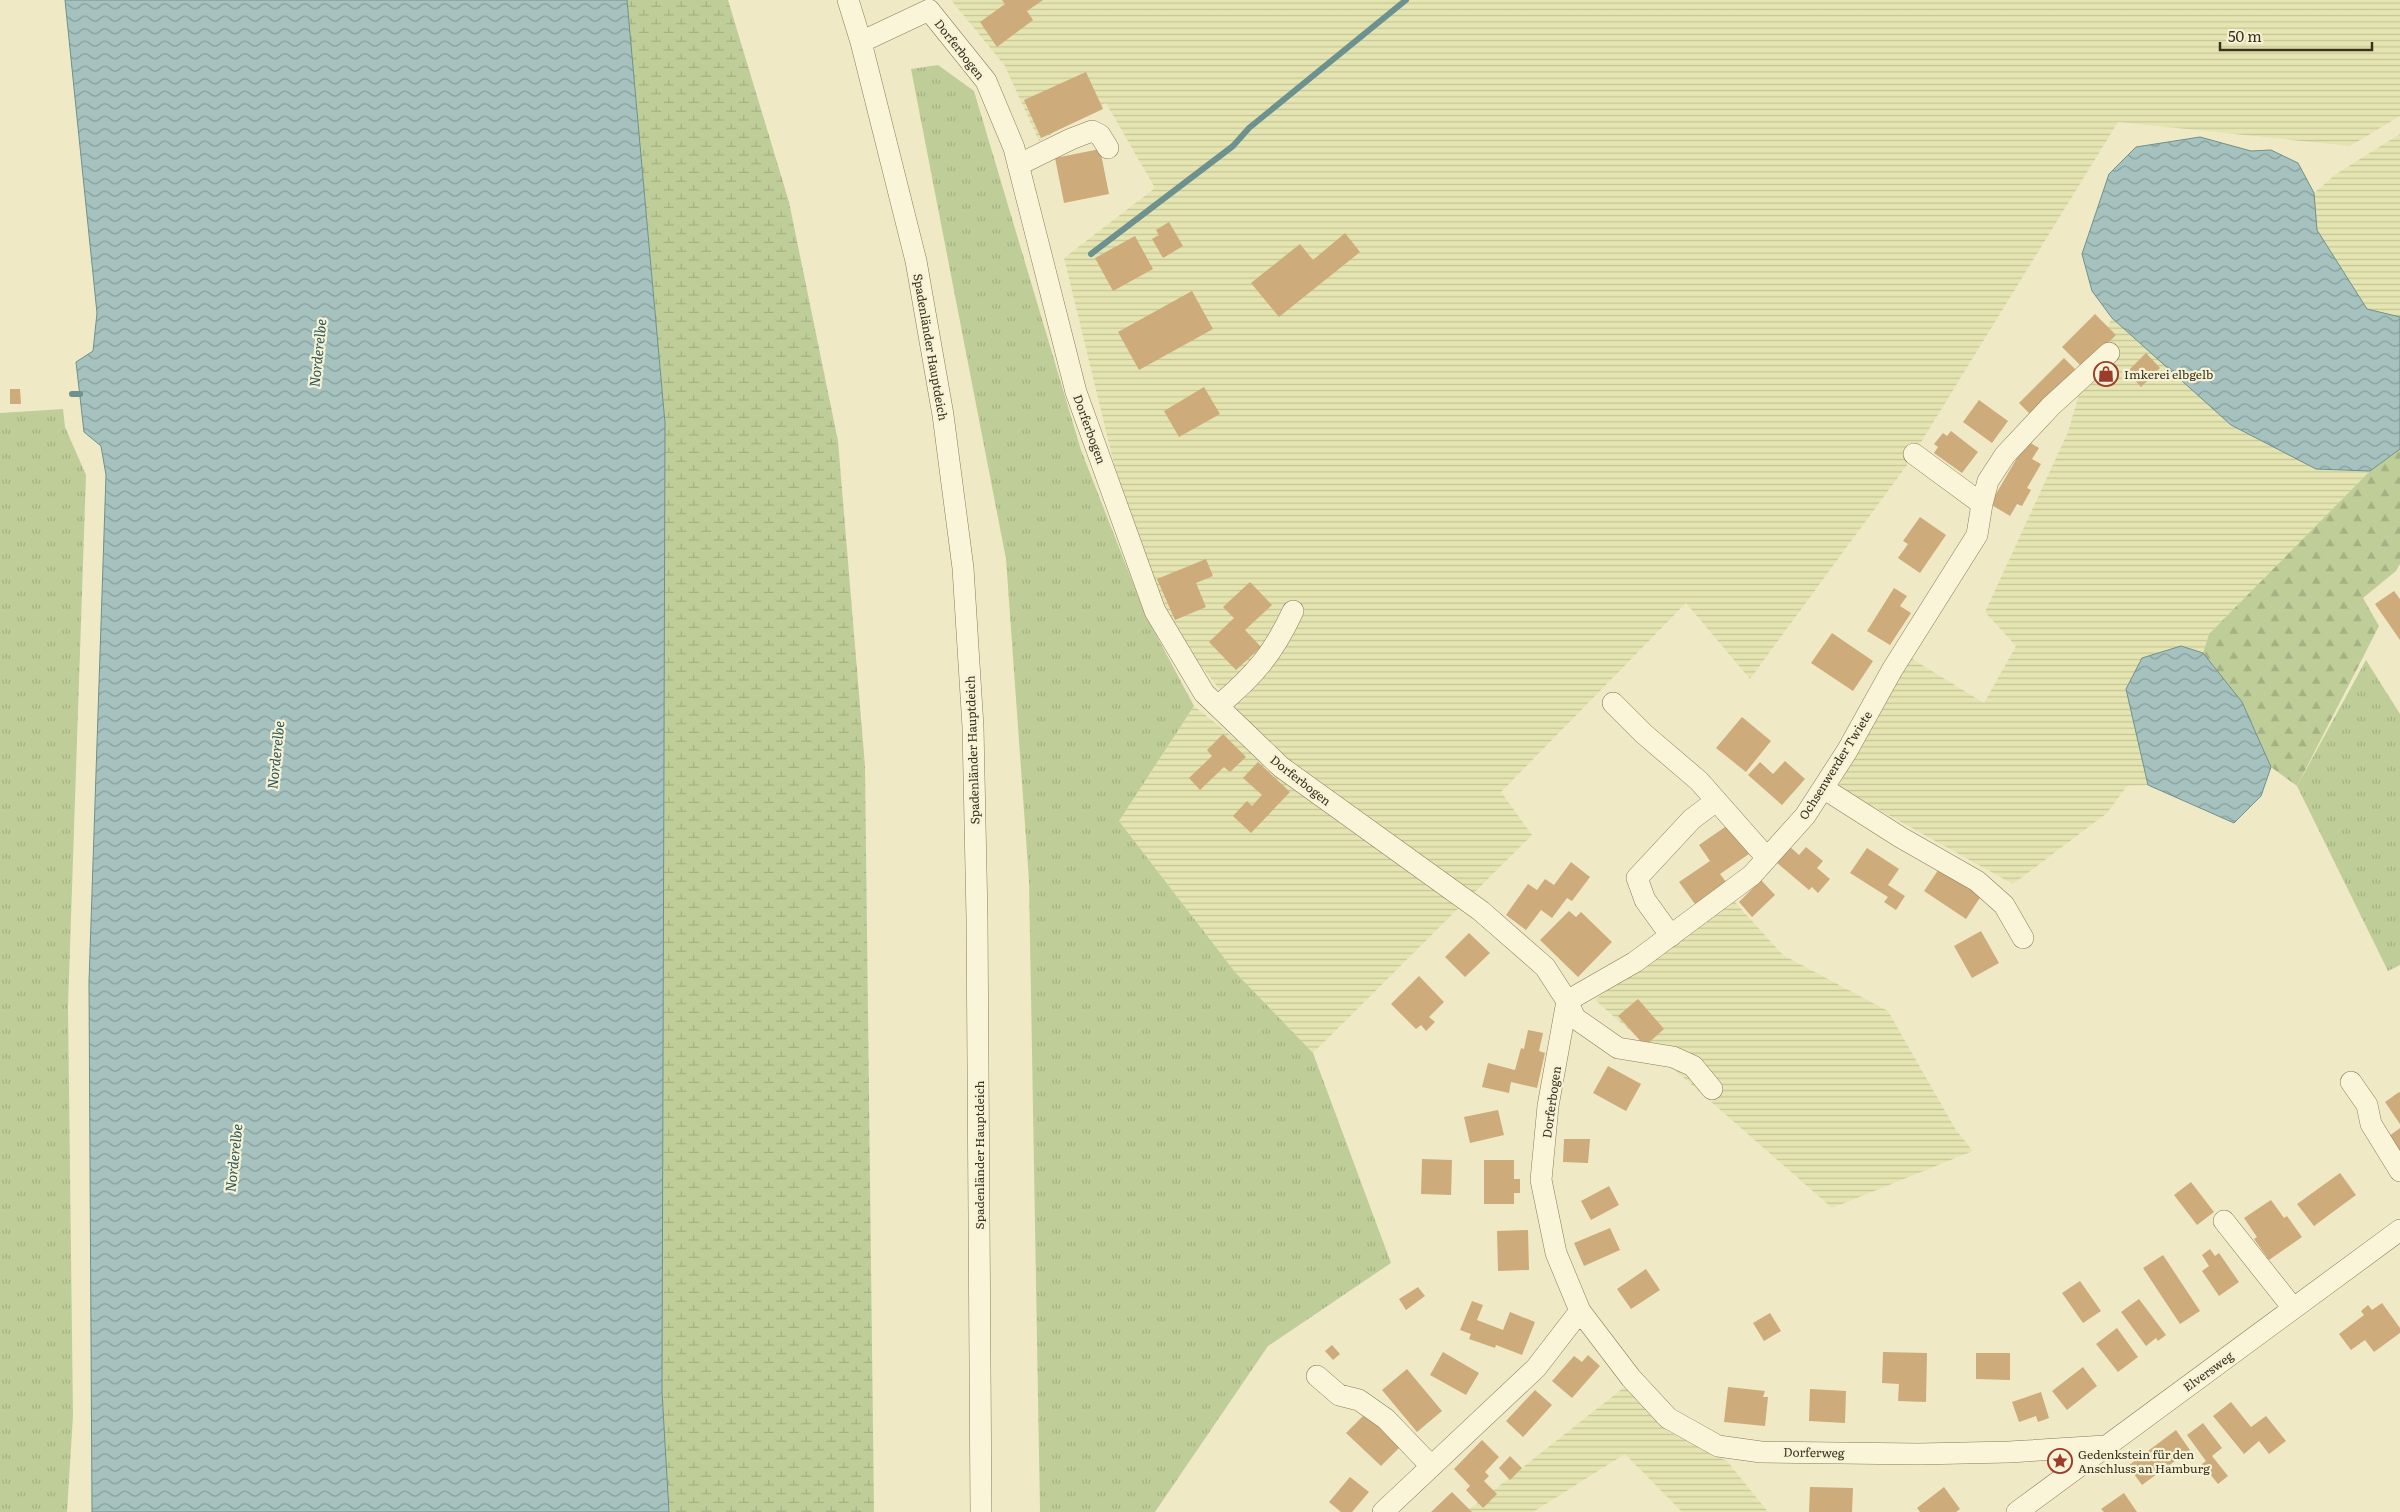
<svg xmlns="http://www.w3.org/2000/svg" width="2400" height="1512" font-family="Literata,serif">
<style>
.farmland{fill:url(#farmland-rules)}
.grass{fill:url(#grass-tufts)}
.forest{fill:url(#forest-firs)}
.wetland{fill:url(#wetland-marsh)}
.water{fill:url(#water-waves);stroke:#6d918e}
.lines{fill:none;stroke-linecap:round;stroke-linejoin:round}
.stream{stroke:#6d918e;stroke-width:6}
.building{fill:#ceab7a}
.minor-casing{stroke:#8b7c5a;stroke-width:22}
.minor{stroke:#faf5d8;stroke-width:21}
.labels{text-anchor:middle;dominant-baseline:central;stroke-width:4.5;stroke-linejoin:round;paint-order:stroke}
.street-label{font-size:12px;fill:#3a311f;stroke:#f6f2d5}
.poi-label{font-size:12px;fill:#3a311f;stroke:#f6f2d5;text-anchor:start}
.water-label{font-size:14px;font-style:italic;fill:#2d565a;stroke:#f6f2d5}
</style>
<defs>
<pattern id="farmland-rules" width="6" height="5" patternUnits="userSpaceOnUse" patternTransform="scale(1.25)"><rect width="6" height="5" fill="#e5e5b2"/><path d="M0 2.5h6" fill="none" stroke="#c5c599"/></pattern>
<pattern id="grass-tufts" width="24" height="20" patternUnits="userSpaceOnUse" patternTransform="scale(1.25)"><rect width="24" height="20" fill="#bfce98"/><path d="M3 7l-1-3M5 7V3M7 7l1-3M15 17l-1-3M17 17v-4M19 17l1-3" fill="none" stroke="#a5b183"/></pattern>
<pattern id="forest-firs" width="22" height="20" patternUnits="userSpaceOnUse" patternTransform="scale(1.25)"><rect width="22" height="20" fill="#bfce98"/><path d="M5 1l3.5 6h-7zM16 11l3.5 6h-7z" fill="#a5b183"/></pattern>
<pattern id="wetland-marsh" width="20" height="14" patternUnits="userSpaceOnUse" patternTransform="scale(1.25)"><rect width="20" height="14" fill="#bfce98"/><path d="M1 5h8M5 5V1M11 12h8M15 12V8" fill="none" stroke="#a5b183"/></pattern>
<pattern id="water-waves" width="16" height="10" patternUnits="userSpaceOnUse" patternTransform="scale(1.25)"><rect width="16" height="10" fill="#a6c2bf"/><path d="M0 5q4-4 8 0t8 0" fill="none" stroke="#889e9b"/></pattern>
</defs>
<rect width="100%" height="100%" fill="#efeac5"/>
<path class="farmland" d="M951 0H2400V116L2350 146 2118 122 1907 465 1750 679 1686 603 1501 792 1532 835 1313 1053 1235 972 1119 821 1194 706 1350 831 1234 707 1180 640 1139 547 1114 464 1064 258 1155 188 1106 103 1039 141 1005 66Z
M2400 134V317L2367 309 2317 230 2314 193 2336 174Z
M2112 318 2231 425 2316 469 2370 471 2209 634 2203 653 2181 646 2126 689 2148 785 2127 786 2107 813 2013 884 1838 787 1909 657 1984 703 2016 646 1985 612 2068 432 2087 367Z
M1733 900 1783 955 1888 1011 1956 1130 1973 1151 1832 1208 1595 1000 1660 947Z
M1627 1385 1669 1432 1727 1461 1768 1512H1682L1625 1454 1533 1512H1466Z"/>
<path class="grass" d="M938 65 974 91 1081 450 1145 614 1194 706 1119 821 1235 972 1313 1053 1391 1263 1268 1346 1155 1512H1040L1029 881 1006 559 911 69Z
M63 409 65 427 86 475 68 1007 73 1416 67 1512H0V413Z
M2366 660 2400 714V965L2388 971 2297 786Z"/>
<path class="forest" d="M2400 449V564L2396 571 2363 598 2379 626 2297 786 2271 767 2242 702 2203 653 2209 634 2370 471Z"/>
<path class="wetland" d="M627 0H728L789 202 838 441 865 766 874 1512H669L662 1392 665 423Z"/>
<path class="water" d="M65 0H627L665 423 662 1392 669 1512H92L89 982 106 475 101 446 84 432 76 362 93 351 97 313Z
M2200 137 2251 151 2271 150 2298 163 2314 193 2317 230 2367 309 2400 317V449L2370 471 2316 469 2231 425 2112 318 2092 291 2082 254 2109 174 2136 147Z
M2181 646 2203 653 2242 702 2271 767 2261 796 2234 823 2148 785 2126 689 2142 658Z"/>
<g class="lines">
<path class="stream" d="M1091 254 1233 146 1249 128 1406 0
M72 394H80"/>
</g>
<path class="building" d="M1002 0H1043L1027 11 1033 20 997 47 980 22 1005 4Z
M1086 72 1103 109 1041 138 1024 100Z
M1100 149 1109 194 1064 203 1055 158Z
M1169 222 1183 246 1163 258 1152 239 1159 235 1156 230Z
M1345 233 1360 252 1279 317 1251 283 1300 244 1313 260Z
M1135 236 1153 269 1113 291 1095 258Z
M1192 291 1213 329 1139 370 1118 332Z
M2095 314 2116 335 2083 368 2062 347Z
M2146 353 2160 368 2141 387 2127 372Z
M2064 358 2077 371 2032 416 2019 403Z
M1204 387 1220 414 1179 437 1164 411Z
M10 389H20L21 404H10Z
M1979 400 2008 421 1992 443 1963 422Z
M1951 431 1978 452 1962 473 1934 453 1938 447 1934 444 1943 433 1947 436Z
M2027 441 2039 448 2032 459 2041 464 2027 488 2031 490 2022 506 2017 504 2010 516 1990 504Z
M1920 517 1946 535 1920 573 1898 558 1908 544 1903 541Z
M1206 559 1213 576 1196 583 1206 607 1175 620 1157 579Z
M1250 582 1272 605 1245 630 1261 647 1236 670 1209 642 1234 618 1223 607Z
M1894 588 1907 596 1900 606 1911 613 1890 645 1867 631Z
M2394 591 2400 599V640L2375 604Z
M1832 633 1873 661 1853 691 1811 663Z
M1742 717 1771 741 1746 772 1716 748Z
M1223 734 1246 757 1230 772 1224 767 1200 790 1189 778 1212 756 1207 750Z
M1785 761 1805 779 1782 805 1748 775 1760 762 1773 774Z
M1258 762 1290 792 1251 833 1233 816 1247 801 1252 806 1262 795 1243 778Z
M1728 825 1749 854 1720 874 1726 882 1695 904 1679 882 1710 861 1699 845Z
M1789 846 1799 855 1806 847 1823 861 1817 868 1830 879 1818 893 1812 887 1809 890 1776 862Z
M1867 848 1899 869 1888 885 1905 896 1896 910 1884 902 1888 897 1850 873Z
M1571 862 1590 877 1572 901 1567 898 1552 918 1541 910 1526 930 1506 915 1528 884 1537 890 1545 879 1554 885Z
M1941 866 1983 893 1966 919 1924 891Z
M1761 880 1775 895 1752 917 1739 902Z
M1569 911 1576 917 1581 912 1612 942 1578 977 1540 940Z
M1981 931 1999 963 1972 978 1954 946Z
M1469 933 1490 953 1465 977 1445 957Z
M1419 976 1444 1002 1429 1017 1435 1022 1426 1031 1421 1025 1416 1029 1391 1004Z
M1638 999 1664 1029 1645 1046 1618 1016Z
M1528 1030 1543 1033 1539 1051 1545 1053 1537 1088 1511 1082 1509 1093 1482 1087 1488 1063 1515 1070 1521 1048 1524 1049Z
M1608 1066 1641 1084 1626 1111 1593 1093Z
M2399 1092 2400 1093V1124L2385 1102Z
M1498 1110 1504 1135 1470 1143 1464 1117Z
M2400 1128V1160L2385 1139Z
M1564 1139H1590L1588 1163 1563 1162Z
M1422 1159 1452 1160 1451 1195 1421 1194Z
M1484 1160H1514V1179H1520V1193H1514V1204H1484Z
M2340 1173 2356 1195 2314 1226 2297 1204Z
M2191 1182 2214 1212 2197 1225 2174 1195Z
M1609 1186 1619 1205 1591 1220 1581 1201Z
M2271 1200 2284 1218 2287 1216 2302 1237 2269 1260 2254 1239 2257 1237 2244 1218Z
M1610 1228 1620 1250 1584 1266 1574 1243Z
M1528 1230 1529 1270 1498 1271 1497 1231Z
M2210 1249 2215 1256 2219 1253 2239 1282 2219 1296 2202 1271 2209 1266 2202 1255Z
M2163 1255 2200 1311 2180 1324 2143 1268Z
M1646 1269 1660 1290 1631 1309 1617 1289Z
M2080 1281 2101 1311 2083 1323 2062 1293Z
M1418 1287 1425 1296 1406 1310 1399 1299Z
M2139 1299 2166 1335 2158 1341 2156 1338 2146 1346 2121 1312Z
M1472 1301 1483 1305 1477 1320 1503 1330 1510 1312 1535 1322 1522 1355 1496 1345 1495 1348 1469 1339 1471 1334 1460 1330Z
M2382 1303 2400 1328V1333L2374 1352 2365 1340 2351 1350 2339 1334 2364 1315 2361 1311 2368 1305 2372 1310Z
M1770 1313 1781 1331 1764 1341 1753 1323Z
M2117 1328 2138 1357 2118 1372 2096 1344Z
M1332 1345 1340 1354 1333 1360 1325 1351Z
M1443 1352 1479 1373 1466 1395 1430 1375Z
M1883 1352 1927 1353 1926 1402 1898 1401 1899 1384 1882 1383Z
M1976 1353H2010V1380L1976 1379Z
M1588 1355 1600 1366 1572 1398 1552 1381 1574 1356 1582 1362Z
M2083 1367 2097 1386 2067 1410 2052 1391Z
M1407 1369 1442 1411 1417 1432 1382 1390Z
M1728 1387 1765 1391 1763 1397H1768L1765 1426 1724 1422Z
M1810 1389 1846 1391 1845 1423 1809 1421Z
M1535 1390 1552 1405 1523 1437 1506 1421Z
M2041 1392 2049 1418 2038 1422 2036 1416 2019 1422 2012 1402Z
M2231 1402 2251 1427 2266 1416 2286 1441 2269 1454 2259 1441 2244 1454 2213 1416Z
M1368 1411 1402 1445 1381 1466 1346 1433Z
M2203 1423 2222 1448 2212 1456 2228 1476 2218 1484 2202 1464 2206 1461 2187 1435Z
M2176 1430 2190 1450 2142 1485 2128 1466Z
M1482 1440 1499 1457 1485 1472 1489 1476 1484 1481 1497 1494 1483 1508 1466 1490 1470 1486 1454 1469Z
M1510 1456 1522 1468 1510 1480 1499 1468Z
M1350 1477 1369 1492 1352 1512H1341L1329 1502Z
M1810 1487 1853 1488 1852 1512H1809Z
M1944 1487 1960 1509 1956 1512H1920L1917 1508Z
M1452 1492 1472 1512H1431Z
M2124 1493 2137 1512H2104L2101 1509Z"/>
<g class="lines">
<defs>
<path id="minor" d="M848 0 861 42 916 261 943 415 963 568 973 727 977 918 981 1512
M861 42 929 10 986 81 1014 148 1076 392 1155 611 1204 693 1281 767 1481 911 1545 967 1567 1001 1548 1106 1541 1180 1556 1253 1580 1311 1536 1368 1383 1512
M1018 165 1071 139 1092 131 1100 135 1108 148
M1914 454 1982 504 1988 481 2005 455 2051 406 2109 353
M1613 703 1644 734 1699 781 1767 858
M1218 706C1254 676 1273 654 1293 611
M1823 788 1900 837 1977 881 2004 905 2023 938
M1671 936 1645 900 1637 878 1692 819 1716 801
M2351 1082 2367 1105 2371 1124 2400 1171
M1712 1089 1693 1066 1673 1057 1618 1048 1575 1018 1567 1001 1635 962 1752 875 1805 816 1847 751 1892 670 1977 535 1982 504
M2224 1221 2293 1308
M1580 1311 1631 1378 1668 1418 1718 1446 1761 1452 1919 1454 2009 1452 2105 1446
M1317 1376 1339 1395 1359 1400 1386 1419 1431 1466
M2017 1512 2400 1230"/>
</defs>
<use href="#minor" class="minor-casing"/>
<use href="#minor" class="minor"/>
</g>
<defs>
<symbol id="shop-ring" viewBox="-11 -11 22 22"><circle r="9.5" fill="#f6f2d5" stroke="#9b3b29" stroke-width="1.5"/><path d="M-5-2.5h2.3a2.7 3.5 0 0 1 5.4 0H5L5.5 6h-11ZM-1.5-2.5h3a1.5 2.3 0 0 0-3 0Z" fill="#9b3b29"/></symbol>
<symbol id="sight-ring" viewBox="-11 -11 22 22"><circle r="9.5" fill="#f6f2d5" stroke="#9b3b29" stroke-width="1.5"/><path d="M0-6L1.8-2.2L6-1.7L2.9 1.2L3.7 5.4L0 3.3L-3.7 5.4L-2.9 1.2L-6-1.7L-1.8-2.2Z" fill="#9b3b29"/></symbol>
</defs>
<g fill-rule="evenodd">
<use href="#shop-ring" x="2092" y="360" width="28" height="28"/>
<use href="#sight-ring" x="2046" y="1447" width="28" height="28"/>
</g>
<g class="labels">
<g class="street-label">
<text transform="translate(960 49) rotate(52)">Dorferbogen</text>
<text transform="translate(931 347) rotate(80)">Spadenländer Hauptdeich</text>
<text transform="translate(1090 429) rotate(70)">Dorferbogen</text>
<text transform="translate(972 750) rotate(-92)">Spadenländer Hauptdeich</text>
<text transform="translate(1835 765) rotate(-58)">Ochsenwerder Twiete</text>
<text transform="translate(1301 780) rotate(38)">Dorferbogen</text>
<text transform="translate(1551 1102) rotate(-82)">Dorferbogen</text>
<text transform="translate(979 1155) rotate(-90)">Spadenländer Hauptdeich</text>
<text transform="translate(2208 1371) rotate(-36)">Elversweg</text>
<text transform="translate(1814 1452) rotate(1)">Dorferweg</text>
</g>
<g class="poi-label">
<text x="2124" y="374">Imkerei elbgelb</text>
<text x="2078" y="1454">Gedenkstein für den<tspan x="2078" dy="14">Anschluss an Hamburg</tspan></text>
</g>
<g class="water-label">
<text transform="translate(317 353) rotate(-84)">Norderelbe</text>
<text transform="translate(275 755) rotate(-84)">Norderelbe</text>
<text transform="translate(233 1158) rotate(-84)">Norderelbe</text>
</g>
</g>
<path d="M2220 42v8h152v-8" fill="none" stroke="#3a311f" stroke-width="2.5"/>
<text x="2228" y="42" font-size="15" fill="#3a311f" stroke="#f6f2d5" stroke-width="4" paint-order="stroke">50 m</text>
</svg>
